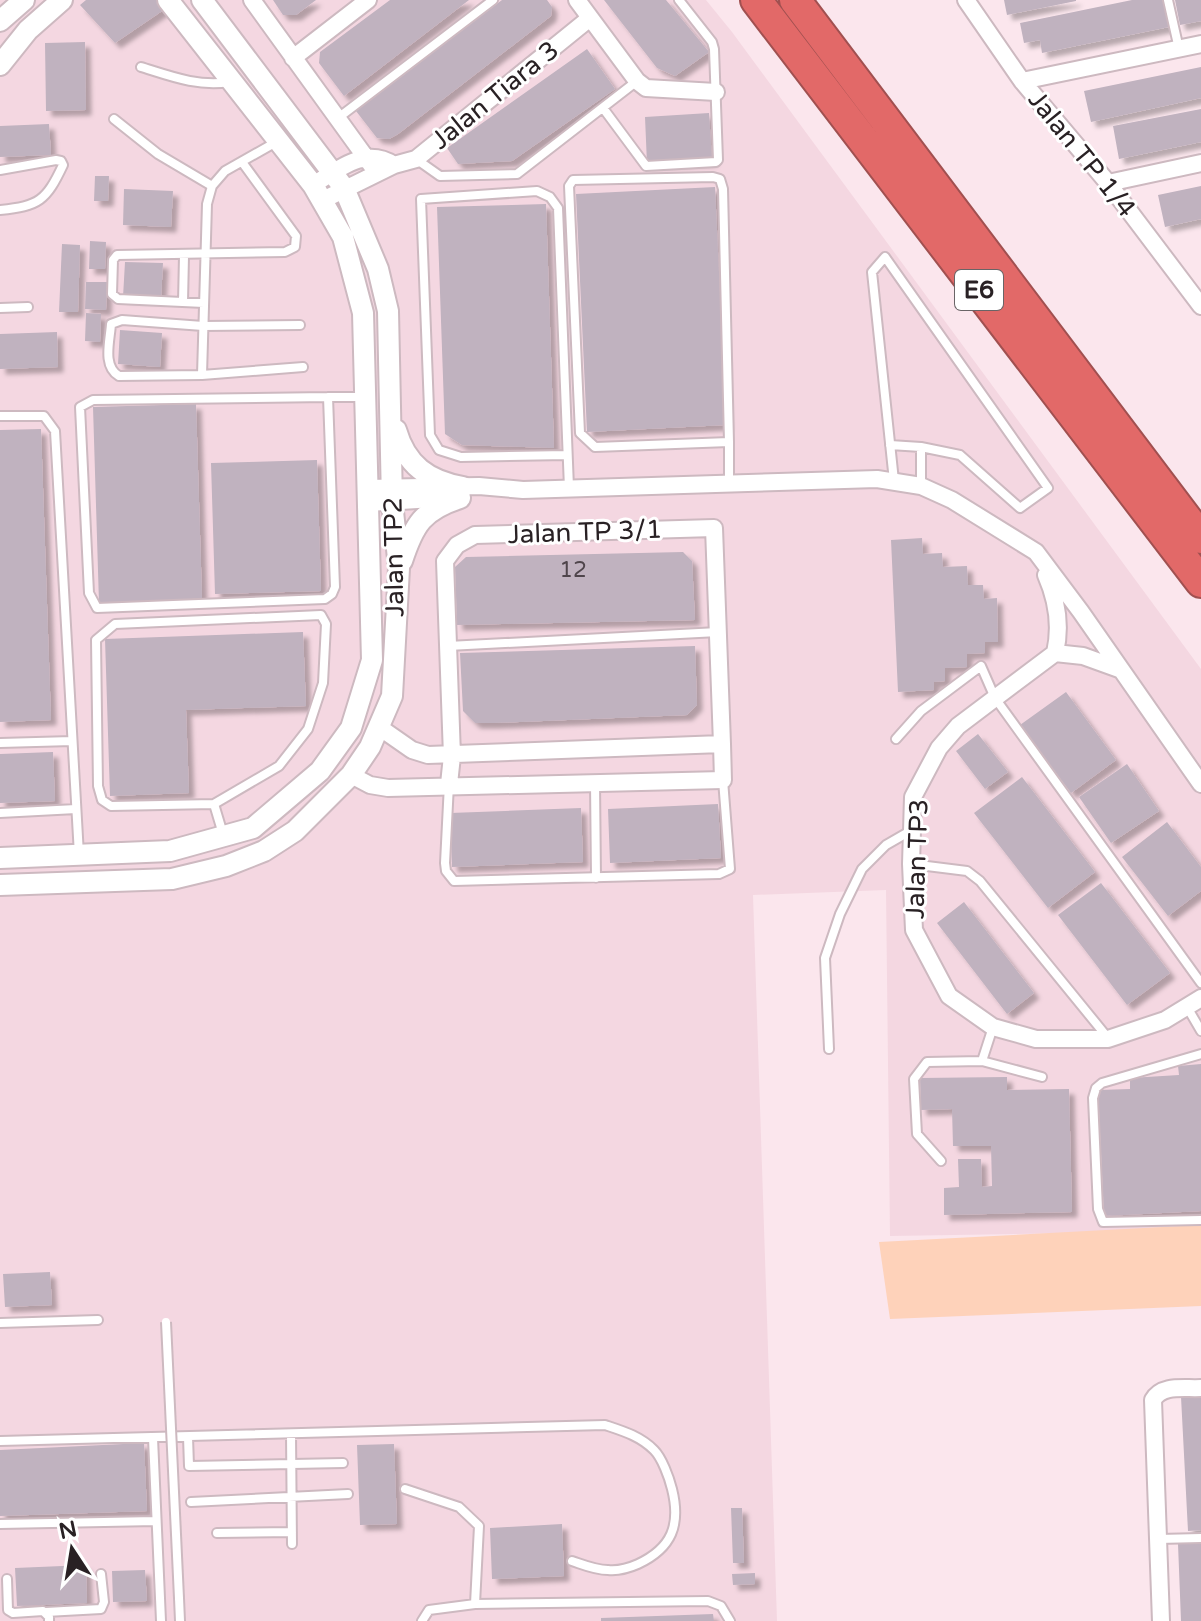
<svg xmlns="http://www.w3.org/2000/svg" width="1201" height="1621" font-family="'Varela Round',sans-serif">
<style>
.built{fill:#f4d7e1}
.green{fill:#fed2ba}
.building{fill:#c0b2bf;filter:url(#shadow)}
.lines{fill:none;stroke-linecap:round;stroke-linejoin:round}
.service-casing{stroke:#cdb9c0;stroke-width:12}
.minor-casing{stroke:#cdb9c0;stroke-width:20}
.tertiary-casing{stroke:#cdb9c0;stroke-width:24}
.motorway-casing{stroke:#a15050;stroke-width:34}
.service{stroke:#fff;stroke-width:8}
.minor{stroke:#fff;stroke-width:16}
.tertiary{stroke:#fff;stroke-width:20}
.motorway{stroke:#e26968;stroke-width:30}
.service-bridge-casing{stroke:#cdb9c0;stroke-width:12;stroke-linecap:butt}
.service-bridge{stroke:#fff;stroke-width:8}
.labels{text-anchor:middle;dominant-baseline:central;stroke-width:6;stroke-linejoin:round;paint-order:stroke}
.number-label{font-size:22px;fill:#4f454b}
.shield{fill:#fff;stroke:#696466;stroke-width:2}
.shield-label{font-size:24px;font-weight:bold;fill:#292124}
.street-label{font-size:26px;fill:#292124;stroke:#fff}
</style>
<defs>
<filter id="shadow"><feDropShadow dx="5.5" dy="5.5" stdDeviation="2" flood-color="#0004"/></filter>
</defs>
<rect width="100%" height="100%" fill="#fbe6ed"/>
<path class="built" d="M0 0H706L732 32 1201 669V1231L890 1236 886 890 753 895 777 1621H0Z"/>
<path class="green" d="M1201 1225V1306L890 1319 879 1242Z"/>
<path class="building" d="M86 0H158L165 9 115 43 80 5Z
M273 0H316L296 15H283Z
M390 0H469L344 96 319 63 320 52Z
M502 0H547L552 7 551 16 398 134 389 139 377 138 356 111Z
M604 0H666L709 52 675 76 657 68Z
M1004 0H1076V1L1007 15Z
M1132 0H1164L1169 27 1042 53 1040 40 1024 43 1020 23Z
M1175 0H1201V21L1180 25Z
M85 42 86 110 46 111 45 43Z
M587 49 615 89 512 161 458 164 447 148Z
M1201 67V98L1091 122 1084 91Z
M1201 109V142L1119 159 1113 126Z
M709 113 712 161 647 164 645 117Z
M49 124 51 155 0 157V126Z
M95 176H109L108 201H94Z
M1201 186V219L1165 227 1158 195Z
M715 187 726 425 587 432 576 194Z
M124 189 173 191 171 227 123 225Z
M546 204 554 448 462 445 445 434 437 207Z
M90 241 106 242 105 269H89Z
M62 244 80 245 78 312H59Z
M125 262 163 263 161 298 123 297Z
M86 282H107L106 310 85 309Z
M86 313 101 314 100 342 85 341Z
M120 330 162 333 160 367 118 364Z
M57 332 58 367 0 369V334Z
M196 404 202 599 99 603 93 407Z
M41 429 51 720 0 722V430Z
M317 460 321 591 215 594 211 463Z
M922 538 923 554 942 553 943 567 967 566 968 585H983L984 599 997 598 998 642H985V653L967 654V667L945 668V681L934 682V690L898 692 891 540Z
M683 552 692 561 695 620 457 625 455 567 466 557Z
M303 632 306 706 186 710 189 793 110 796 105 639Z
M695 646 697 705 687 715 493 723H475L463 711 460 653Z
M1066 692 1116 760 1071 793 1020 725Z
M978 734 1008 772 985 789 956 751Z
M53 752 55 801 0 803V754Z
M1127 764 1159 811 1111 843 1079 797Z
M1022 777 1095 872 1048 908 974 813Z
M718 804 721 858 610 863 608 809Z
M581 808 583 862 452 867 450 813Z
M1167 822 1201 867V891L1168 916 1122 857Z
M1101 883 1170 973 1127 1005 1058 915Z
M964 902 1034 993 1007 1014 937 923Z
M1201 1064V1211L1104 1216 1098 1090 1130 1089V1078L1179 1075 1178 1066Z
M1007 1077V1090L1069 1089 1072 1212 944 1215V1188L959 1187 958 1159H981L982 1187 992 1186 991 1146H953L952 1109 921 1110 920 1078Z
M50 1272 52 1305 5 1307 3 1274Z
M1201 1396V1530L1188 1531 1181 1397Z
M144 1443 147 1511 0 1516V1450Z
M394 1444 397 1524 360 1525 357 1445Z
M731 1508H742L744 1563H733Z
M562 1524 564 1576 492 1579 490 1528Z
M1201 1543V1621H1181L1178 1544Z
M86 1565 87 1603 17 1606 15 1568Z
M145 1570 147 1601 113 1602 112 1571Z
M755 1573V1584L733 1585 732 1574Z
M713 1614 714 1621H601V1618Z"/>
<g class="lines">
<defs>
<path id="service" d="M1168 0 1179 49
M141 67C170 76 198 87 229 82
M603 108 646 166 716 162 718 160 714 49 712 42 679 0
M338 118 493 0
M114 119 158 154 212 186
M278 141 225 171 212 186 207 204 202 375 303 367
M416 159 440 176 517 174 637 81
M0 170 56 160 61 161 63 165C46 201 39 206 0 210
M183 302 184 256
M204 303 118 299 112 294 113 260 117 255 285 252 295 247 296 236 242 162
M0 308 28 307
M202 375 119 376C102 366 110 341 111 324L122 320 203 326 300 325
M328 397 335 587 332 594 325 599 97 608 89 593 80 407 93 400 328 397H364
M0 416H44L55 431 79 855
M729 442 595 447 580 433 569 186 573 180 713 177 720 179 723 189 729 442V483
M890 445 921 447
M567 455 461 457 439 450 430 435 421 199 537 191 550 197 558 208 569 488
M894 481 872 272 885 257 1048 488 1020 508 960 455 921 447V486
M321 615 326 624 323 683 308 729 279 766 214 804 111 806 102 800 98 786 96 640 115 624Z
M448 646 718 632
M896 739 921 711 981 666 995 698 1201 983
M0 743 72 741
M595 783 596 878
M449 784 445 863 446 871 454 881 719 874 730 869 723 780
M214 804 223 834
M0 813 76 809
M911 864 967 871 980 881 1108 1038
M1187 1007 1201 1031
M829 1049 825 958 840 914 862 869 886 845 912 830
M1201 1054 1102 1083 1096 1088 1093 1098 1098 1209 1103 1222 1201 1220
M982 1061 1042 1077
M941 1161 917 1134 914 1079 927 1062 982 1061 993 1027
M0 1323 98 1320
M291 1434 292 1544
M188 1437 189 1466 343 1463
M153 1438 161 1621
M0 1441 605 1425C623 1431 640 1436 654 1450 662 1458 669 1477 672 1489 681 1525 672 1548 638 1564 629 1568 618 1571 608 1570 595 1570 584 1565 572 1561
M405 1489 459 1507 479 1526 475 1604
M191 1502 348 1494
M0 1524 156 1521
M217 1533 292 1532
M1158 1539 1201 1538
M7 1579 8 1610 13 1613 43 1611 49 1617V1621
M179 1598 180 1621
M46 1612 101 1609 104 1602 101 1574
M422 1621 429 1610 475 1604 708 1601 721 1606 730 1621"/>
<path id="minor" d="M252 0 377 173
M577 0 637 81 646 88 716 92
M966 0 1022 81 1108 183 1201 306
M293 58 368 0
M1022 81 1201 44
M1108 183 1201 163
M313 185C339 169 365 146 394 165
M323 200 394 165 416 159 590 18
M367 488 479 486 523 490 877 479 921 486 952 500 1036 552 1081 612 1201 784
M368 503 450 498
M1046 575C1057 600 1061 627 1055 653L958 726 939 748 913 797 911 864 914 930 949 996 993 1027 1036 1039H1108L1165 1020 1201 998
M1055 653 1083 656 1119 669
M351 775 370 785 388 788 723 780 722 744 428 755 412 750 379 727
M449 784 452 756 445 561 457 545 475 535 714 528 722 744
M1161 1621 1153 1400C1162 1384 1184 1389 1201 1388"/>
<path id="tertiary" d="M0 21 24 0
M0 65 28 30 62 0
M396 430C406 465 428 481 463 487
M402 561C414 524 423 510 460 498
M0 858 170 851 253 828 320 771 351 728 372 660 363 313 343 237 313 185 168 0
M0 885 172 879 226 866 264 851 295 831 351 775 370 747 392 696 399 568 392 502 388 311 378 269 344 188 202 0"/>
<path id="motorway" d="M756 0 1201 582
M795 0 1201 538"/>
</defs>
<use href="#service" class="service-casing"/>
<use href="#minor" class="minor-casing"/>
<use href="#tertiary" class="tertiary-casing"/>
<use href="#motorway" class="motorway-casing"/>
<use href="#service" class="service"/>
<use href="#minor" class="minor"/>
<use href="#tertiary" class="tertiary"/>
<use href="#motorway" class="motorway"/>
<defs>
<path id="service-bridge" d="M166 1322 179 1598"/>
</defs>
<use href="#service-bridge" class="service-bridge-casing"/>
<use href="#service-bridge" class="service-bridge"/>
</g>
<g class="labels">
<g class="number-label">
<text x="573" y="570">12</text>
</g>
<rect class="shield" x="955" y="270" width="48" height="40" rx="6"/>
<g class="shield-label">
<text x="979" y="290">E6</text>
</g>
<g class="street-label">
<text transform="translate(495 95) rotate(-39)">Jalan Tiara 3</text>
<text transform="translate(1082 154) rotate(51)">Jalan TP 1/4</text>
<text transform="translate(585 532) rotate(-2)">Jalan TP 3/1</text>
<text transform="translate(394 557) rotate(-91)">Jalan TP2</text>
<text transform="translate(917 859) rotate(-88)">Jalan TP3</text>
</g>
</g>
<g transform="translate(72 1549) rotate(348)" stroke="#ffffff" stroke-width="6" paint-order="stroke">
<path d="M0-6L14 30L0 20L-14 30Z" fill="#292124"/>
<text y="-12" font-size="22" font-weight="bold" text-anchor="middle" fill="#292124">N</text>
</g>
</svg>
